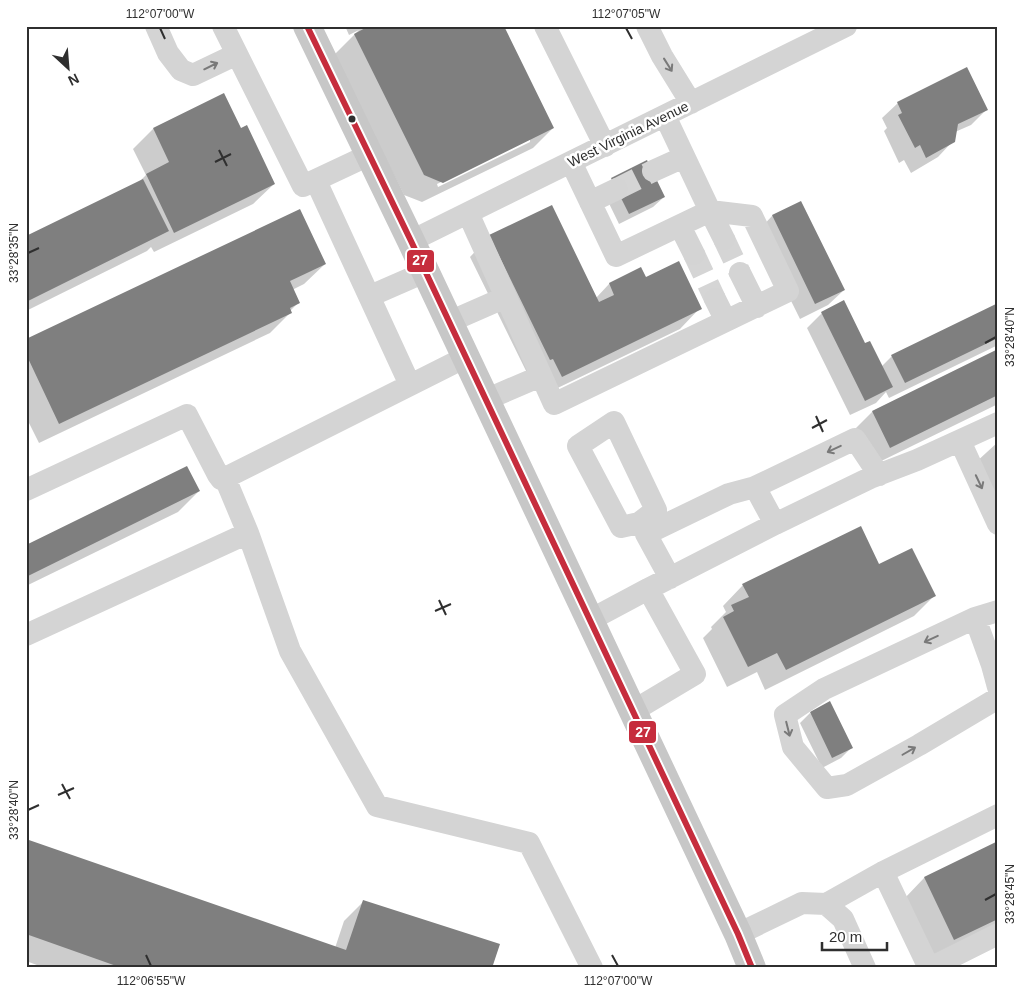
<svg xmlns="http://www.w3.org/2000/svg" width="1024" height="994" font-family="Arial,sans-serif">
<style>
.shadow{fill:#0003;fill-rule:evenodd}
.building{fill:#7f7f7f}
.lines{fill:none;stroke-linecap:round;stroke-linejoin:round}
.minor-tunnel{stroke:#d5d5d5;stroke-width:22;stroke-dasharray:22 11;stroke-linecap:butt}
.minor{stroke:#d4d4d4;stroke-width:22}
.major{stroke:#c7c7c7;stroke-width:28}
.bus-1-casing{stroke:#fff;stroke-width:10}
.bus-1{stroke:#c62d3d;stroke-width:6}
.oneway{stroke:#797979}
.ticks{fill:none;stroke:#2f2f2f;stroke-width:2}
.bus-dot{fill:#2f2f2f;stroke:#fff;stroke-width:2}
.labels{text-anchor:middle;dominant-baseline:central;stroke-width:5;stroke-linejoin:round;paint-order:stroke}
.street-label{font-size:14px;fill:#2f2f2f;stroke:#fff}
.line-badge{stroke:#fff;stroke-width:2}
.badge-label{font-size:14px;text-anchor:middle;font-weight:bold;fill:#fff}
.neatline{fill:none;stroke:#2f2f2f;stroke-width:2}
.ticks-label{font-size:12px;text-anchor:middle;fill:#2f2f2f}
</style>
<rect width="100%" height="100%" fill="#fff"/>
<path class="shadow" d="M345 26H503L553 128 533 148 422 202 404 195 334 55 359 30 349 35ZM530 139V142L438 187 437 184Z
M898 103 986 110 971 125 955 132 953 141 938 157 911 173 904 160 899 163 884 131 887 128 882 118Z
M153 129 241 130 274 184 253 204 154 252 151 247 147 251 26 311V238L139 182 146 175 133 149Z
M612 179 664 197 653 207 619 224 602 189Z
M801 202 844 290 828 305 800 319 757 232 772 216Z
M490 236 596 298 609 284 640 269 645 279 700 308 680 329 541 396 530 379 470 257Z
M325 264 304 284 292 290 298 303 290 311 291 312 270 333 39 443 26 417V340Z
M998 304V345L889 398 886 392 876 403 850 415 807 328 822 313 881 367 892 356Z
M998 351V404L869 467 852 432 872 412Z
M998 442V517L975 463Z
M199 491 178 512 26 586V546Z
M743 585 934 596 914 616 765 690 757 672 727 687 703 638 712 629 711 627 726 612 723 606Z
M810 713 851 748 841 758 822 768 800 723Z
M26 840 335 948 344 921 364 901 491 968H45L26 961Z
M998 843V928L934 959 904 899 924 878Z"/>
<path class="building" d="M369 26H504L554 128 443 183 424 175 354 34Z
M967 67 988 110 958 124 955 142 926 158 920 145 915 148 898 115 902 113 897 102Z
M224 93 241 128 247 125 275 184 174 233 146 174 169 162 153 128Z
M647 160 665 197 629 214 611 178Z
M143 179 169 231 26 302V236Z
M801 201 845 290 815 304 772 215Z
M552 205 599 302 614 295 609 283 641 267 646 277 679 261 702 309 562 377 553 359 550 360 489 235Z
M300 209 326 264 290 281 300 303 290 308 292 313 59 424 26 354V339Z
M844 300 865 343 870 341 893 387 865 401 821 312Z
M998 303V338L905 383 891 355Z
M998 349V395L890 448 872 411Z
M187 466 200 491 26 577V545Z
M861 526 879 564 912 548 936 596 786 670 777 653 748 667 723 617 734 611 731 605 749 597 742 584Z
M830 701 853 748 832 758 810 712Z
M26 839 346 950 363 900 500 944 492 968H122L26 934Z
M998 841V919L954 940 924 877Z"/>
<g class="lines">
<path class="minor-tunnel" d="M617 189 653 171
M724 239 740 273
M694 254 715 299"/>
<path class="minor" d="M156 26 168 53 181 70 193 75 237 54
M223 26 303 186 369 155
M545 26 605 146
M647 26 662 56 691 103
M571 162 616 256 710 211 665 116
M653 171 684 157
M316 181 410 385
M590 202 617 189
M710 211 724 239
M468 213 554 404 788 291 752 216 710 211
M680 226 694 254
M411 241 846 26
M740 273 757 307
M370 296 425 272
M715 299 726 321
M449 322 506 297
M485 400 541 376
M614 422 656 510 639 523 621 527 578 446Z
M960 441 998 524
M26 490 187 415 218 475 221 479 225 478 466 357
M775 524 755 487 855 439 879 475
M248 533 290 651 377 806 529 843 592 968
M670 578 646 534 729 494 755 487
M998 611 975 618 824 689 785 715 793 747 827 788 847 785 919 745 998 698
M975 618 992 665 998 687
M590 620 648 589
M26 635 248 533 225 478
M633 711 695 674 648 589 775 524 870 478 917 460 998 423
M883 872 929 968
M826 904 883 872 998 815
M738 934 802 903 826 904 843 919 865 968
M930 968 998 934"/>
<path class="major" d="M307 26 411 241 738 934 752 968"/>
<defs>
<path id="bus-1" d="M307 26 411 241 738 934 752 968"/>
</defs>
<use href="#bus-1" class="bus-1-casing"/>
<use href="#bus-1" class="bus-1"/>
</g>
<defs><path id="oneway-shaft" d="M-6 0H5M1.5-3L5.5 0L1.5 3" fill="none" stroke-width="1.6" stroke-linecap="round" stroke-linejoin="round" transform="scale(1.25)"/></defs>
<g class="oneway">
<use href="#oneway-shaft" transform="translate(668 65) rotate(58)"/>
<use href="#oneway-shaft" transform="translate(211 66) rotate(-26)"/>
<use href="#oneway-shaft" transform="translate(834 449) rotate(155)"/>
<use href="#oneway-shaft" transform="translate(979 482) rotate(65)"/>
<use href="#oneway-shaft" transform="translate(931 639) rotate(155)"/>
<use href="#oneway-shaft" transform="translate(788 729) rotate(76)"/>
<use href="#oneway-shaft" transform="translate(909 751) rotate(-30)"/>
</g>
<path class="ticks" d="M160 28 165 39M626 28 632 39M219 150 227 166M215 162 231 154M28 253 39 248M985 343 996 337M816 416 823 432M812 428 827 420M439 600 446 615M435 611 451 604M62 784 70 799M58 795 74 788M28 810 39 805M985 900 996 894M146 955 151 966M612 955 618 966"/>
<circle class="bus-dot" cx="352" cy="119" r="4.5"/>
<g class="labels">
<g class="street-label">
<text transform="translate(628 134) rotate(-26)">West Virginia Avenue</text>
</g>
</g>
<g class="line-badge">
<rect x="406" y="249" width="29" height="24" rx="5" fill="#c62d3d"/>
<rect x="628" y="720" width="29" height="24" rx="5" fill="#c62d3d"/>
</g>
<g class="badge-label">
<text x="420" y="265">27</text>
<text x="643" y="737">27</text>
</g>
<rect width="1024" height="994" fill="none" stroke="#ffffff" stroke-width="55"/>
<g transform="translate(68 68) rotate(154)" stroke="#ffffff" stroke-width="4" paint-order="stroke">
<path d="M0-4L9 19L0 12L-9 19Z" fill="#2f2f2f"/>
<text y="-8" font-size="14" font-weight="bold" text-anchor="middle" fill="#2f2f2f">N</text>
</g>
<path d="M822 942v8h65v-8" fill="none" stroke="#2f2f2f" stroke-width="2.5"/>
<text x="829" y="942" font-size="15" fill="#2f2f2f" stroke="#ffffff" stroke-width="4" paint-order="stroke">20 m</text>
<rect x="28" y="28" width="968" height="938" class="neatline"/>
<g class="ticks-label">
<text x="160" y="18">112°07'00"W</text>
<text x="626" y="18">112°07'05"W</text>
<text transform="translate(14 253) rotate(-90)" y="4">33°28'35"N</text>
<text transform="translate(1010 337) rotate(-90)" y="4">33°28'40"N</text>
<text transform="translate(14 810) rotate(-90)" y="4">33°28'40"N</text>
<text transform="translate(1010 894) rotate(-90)" y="4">33°28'45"N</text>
<text x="151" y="985">112°06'55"W</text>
<text x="618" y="985">112°07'00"W</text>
</g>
</svg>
